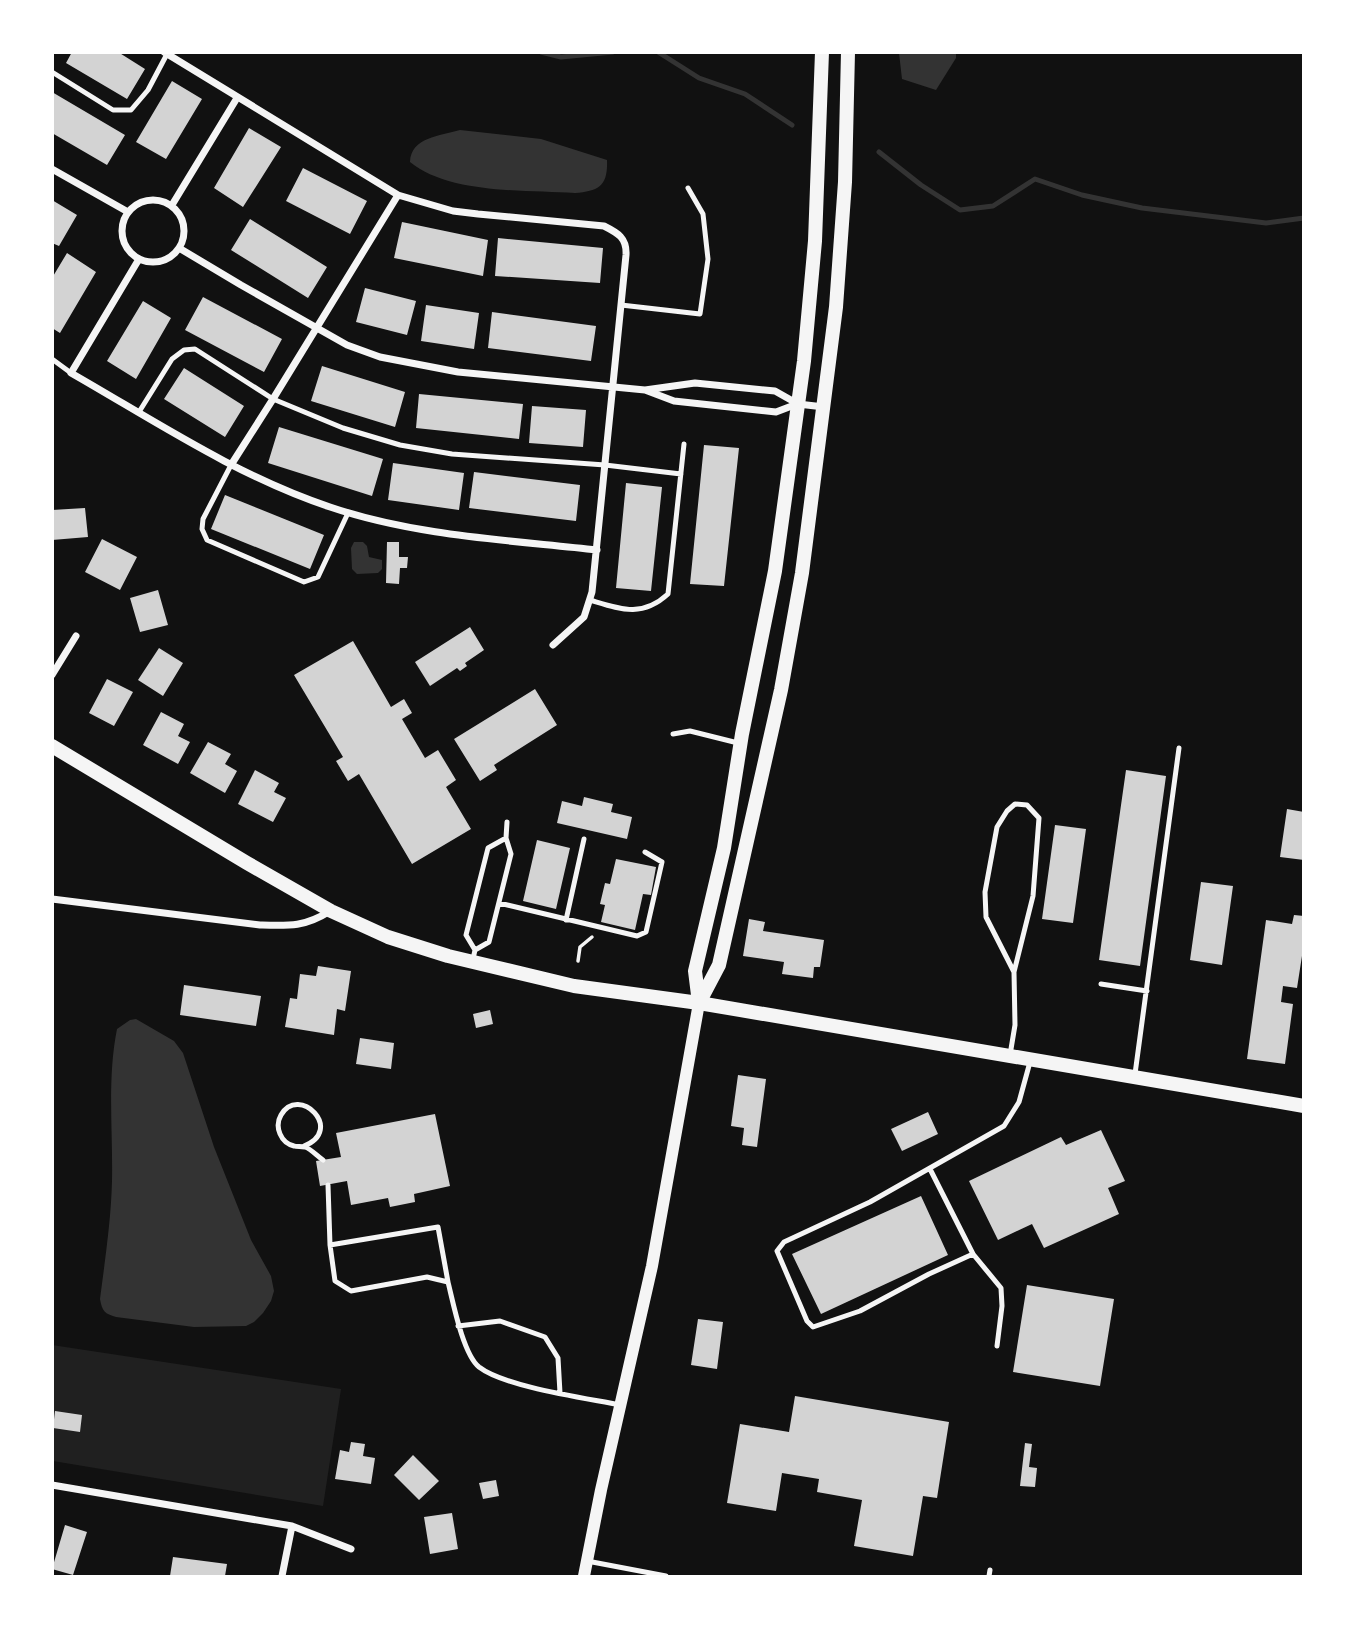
<svg xmlns="http://www.w3.org/2000/svg" width="1356" height="1629" font-family="Poppins,sans-serif">
<style>
.green{fill:#202020}
.water{fill:#333}
.lines{fill:none;stroke-linecap:round;stroke-linejoin:round}
.stream{stroke:#333;stroke-width:5}
.building{fill:#d3d3d3}
.path{stroke:#f5f5f5;stroke-width:3.5}
.service{stroke:#f5f5f5;stroke-width:5}
.minor{stroke:#f5f5f5;stroke-width:7}
.tertiary{stroke:#f5f5f5;stroke-width:12}
.secondary{stroke:#f5f5f5;stroke-width:14}
</style>
<rect width="100%" height="100%" fill="#111"/>
<path class="green" d="M52 1345 341 1389 323 1506 53 1461Z"/>
<path class="water" d="M899 53V52L956 53V58L936 90 902 79Z
M460 130 541 139 607 160C608 186 599 191 575 193 525 190 449 194 410 162 411 137 440 136 460 130Z
M354 542H363L367 546 369 557 382 560V569L378 573 357 574 352 569 351 548Z
M136 1019 174 1041 183 1053 214 1147 251 1240 271 1276 274 1291 271 1301 263 1313 254 1322 246 1326 194 1327 116 1317C105 1314 102 1311 100 1299 105 1260 111 1221 112 1181 113 1130 107 1079 117 1029L130 1020Z"/>
<g class="lines">
<path class="stream" d="M541 52 561 57 613 52
M658 52 699 78 745 94 792 125
M879 152 921 185 960 210 993 206 1035 179 1082 195 1142 208 1266 223 1304 218"/>
</g>
<path class="building" d="M72 52H118L145 69 127 99 66 63Z
M172 81 202 99 166 159 136 142Z
M52 92 125 135 107 165 52 133Z
M249 128 281 147 243 207 214 188Z
M303 168 367 201 350 234 286 201Z
M52 200 77 215 59 246 52 243Z
M250 219 327 267 308 298 231 250Z
M402 222 488 240 483 276 394 258Z
M498 238 603 248 600 283 495 276Z
M67 253 96 272 60 333 52 328V278Z
M365 288 416 301 407 335 356 322Z
M203 297 282 339 264 372 185 330Z
M143 301 171 318 136 379 107 361Z
M426 305 479 313 474 349 421 341Z
M492 312 596 326 591 361 488 348Z
M322 366 405 392 395 427 311 401Z
M184 368 244 406 225 437 164 399Z
M419 394 523 404 519 439 416 428Z
M532 406 586 410 583 447 529 443Z
M279 427 383 459 372 496 268 463Z
M704 445 739 448 724 586 690 584Z
M393 463 464 473 459 510 388 500Z
M474 472 580 485 576 521 469 508Z
M626 483 662 487 651 591 616 588Z
M225 495 324 535 310 569 211 529Z
M85 508 88 537 52 540V510Z
M102 539 137 557 120 590 85 572Z
M387 542H399V557H408L407 568H400L399 584 386 583Z
M158 590 168 625 140 632 130 598Z
M470 627 484 650 465 663 467 666 460 671 457 668 430 686 415 662Z
M353 641 391 707 404 699 412 713 402 719 425 758 438 750 456 780 446 787 471 829 412 864 359 774 348 781 336 761 343 757 294 675Z
M159 648 183 663 163 696 138 680Z
M107 679 133 692 114 726 89 713Z
M535 689 557 725 494 765 497 770 480 781 454 739Z
M161 712 184 724 178 736 190 742 178 764 143 745Z
M208 742 231 754 225 764 237 771 225 793 190 773Z
M255 770 279 783 274 792 286 798 273 822 238 804Z
M1126 770 1166 776 1140 966 1099 960Z
M584 797 613 804 611 812 632 817 627 839 557 823 562 801 582 806Z
M1287 809 1304 812V860L1280 857Z
M1055 825 1086 829 1073 923 1042 919Z
M537 840 570 848 556 909 523 901Z
M616 859 656 867 651 895 643 894 635 930 601 922 605 905 600 904 605 883 610 884Z
M1201 882 1233 886 1222 965 1190 960Z
M1294 915 1304 916V943L1297 988 1283 986 1281 1002 1293 1004 1285 1064 1247 1059 1266 920 1292 924Z
M749 919 765 922 763 931 824 940 820 967H814L813 978 782 974 784 962 743 956Z
M318 966 351 971 345 1011 337 1009 334 1035 285 1027 290 998 297 999 300 974 316 976Z
M184 985 261 996 256 1026 180 1015Z
M490 1010 493 1024 476 1028 473 1014Z
M360 1038 394 1043 391 1069 356 1064Z
M738 1075 766 1079 757 1147 742 1145 744 1128 731 1126Z
M928 1112 938 1134 902 1151 891 1129Z
M435 1114 450 1186 414 1194 415 1202 390 1207 388 1198 351 1205 347 1181 320 1186 316 1161 341 1157 336 1133Z
M1101 1130 1125 1181 1108 1188 1119 1214 1044 1248 1032 1224 998 1240 969 1181 1061 1137 1066 1145Z
M921 1196 948 1255 821 1314 792 1254Z
M1027 1285 1114 1299 1100 1386 1013 1372Z
M698 1319 723 1322 717 1369 691 1365Z
M795 1396 949 1422 937 1498 923 1496 913 1556 854 1546 862 1500 817 1492 819 1479 782 1473 776 1511 727 1503 740 1424 789 1432Z
M55 1411 82 1415 80 1432 53 1428Z
M351 1442 365 1444 363 1456 375 1458 371 1484 335 1479 340 1450 349 1452Z
M1025 1443 1032 1444 1029 1467 1037 1468 1035 1487 1020 1486Z
M413 1455 439 1481 419 1500 394 1475Z
M496 1480 499 1496 483 1499 479 1483Z
M452 1513 458 1549 430 1554 424 1517Z
M65 1525 87 1532 73 1575 52 1569Z
M173 1557 227 1564 225 1576H170Z"/>
<g class="lines">
<path class="path" d="M578 961 580 947 592 937"/>
<path class="service" d="M52 72 113 110H131L148 90 167 54
M621 305 700 314 708 259 703 214 688 188
M52 359 71 373
M139 412 172 359 184 350 195 349 273 399 343 428 400 445 452 454 605 465 681 474
M231 465 203 519 202 529 207 540 304 582 318 577 348 513
M590 600C620 609 642 618 668 594L684 444
M673 734 690 731 738 743
M506 838 507 822
M499 903 637 936 646 932 662 862 645 852
M566 920 584 839
M473 959 475 950 489 942 511 854 506 838 488 848 466 935 475 950
M1101 984 1147 991
M1010 1055 1015 1025 1014 972 1033 896 1039 818 1027 805 1015 804 1007 811 997 827 985 892 986 917 1014 972
M1135 1074 1179 748
M304 1146C345 1130 299 1084 281 1115 274 1127 281 1143 294 1146 297 1147 301 1146 305 1147 311 1149 317 1156 323 1160
M930 1169 973 1254 929 1274 860 1311 813 1327 807 1321 777 1251 784 1242 870 1202 1004 1126 1019 1102 1030 1062
M328 1185 330 1245 335 1281 351 1291 427 1277 448 1282C453 1302 463 1354 479 1367 505 1387 585 1398 620 1405
M330 1245 438 1227 448 1282
M973 1254 1001 1288 1002 1306 997 1346
M458 1326 500 1321 545 1337 558 1358 560 1393
M587 1561 666 1576
M989 1576 990 1570"/>
<path class="minor" d="M164 52 398 195 453 211 478 214 604 226C618 233 627 238 626 255L592 592 584 617 553 645
M52 169 128 212
M122 231a31 31 0 1 1 62 0a31 31 0 1 1-62 0Z
M172 205 237 98
M179 248 241 285 347 345 380 357 458 372 645 390 674 401 776 412 797 404
M139 259 71 373C155 421 237 476 330 507 415 536 508 540 597 550
M645 390 695 383 775 391 798 404 824 407
M231 465 273 399 398 195
M52 675 76 636
M52 899 260 925C289 926 305 927 330 911
M52 1485 292 1526 351 1549
M282 1576 292 1526"/>
<path class="tertiary" d="M584 1576 601 1490 652 1266 699 1003"/>
<path class="secondary" d="M52 746 247 863 331 911 388 937 448 956 574 986 699 1003 1304 1106
M699 1003 719 965 781 690 802 573 836 307 845 182 848 52
M699 1003 695 971 724 848 742 734 775 571 804 361 815 241 822 52"/>
</g>
<rect width="1356" height="1629" fill="none" stroke="#ffffff" stroke-width="108"/>
</svg>
